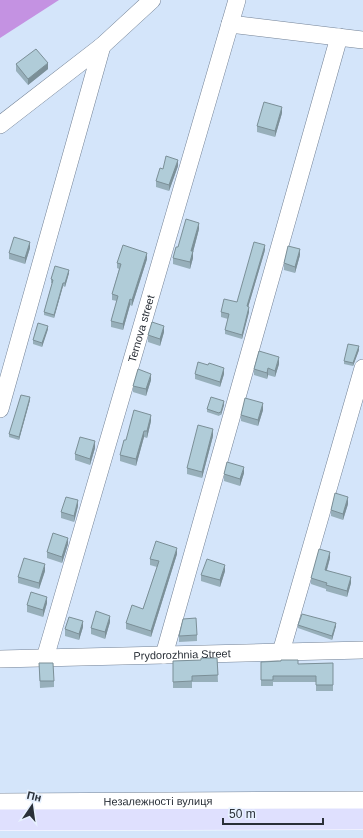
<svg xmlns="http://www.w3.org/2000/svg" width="363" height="838" font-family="Helvetica,sans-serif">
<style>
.forest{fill:#c492e2}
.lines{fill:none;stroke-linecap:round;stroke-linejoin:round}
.minor-casing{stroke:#738296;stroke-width:18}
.major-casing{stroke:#fff;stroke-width:22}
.minor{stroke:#fff;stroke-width:17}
.major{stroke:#dfe0fe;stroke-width:21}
.wall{fill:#97afba}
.shaded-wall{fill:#7b8f97}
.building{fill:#b0ccd8;stroke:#7b8f97}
.labels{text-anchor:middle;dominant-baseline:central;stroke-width:3;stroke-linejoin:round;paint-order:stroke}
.street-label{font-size:11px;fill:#2a3038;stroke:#e7f1fe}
</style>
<rect width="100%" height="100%" fill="#d4e5fa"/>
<path class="forest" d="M0 0H59L0 38Z"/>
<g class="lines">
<defs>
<g id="minor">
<path d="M230 24 363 40"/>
<path d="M0 125 102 46 152 0"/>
<path d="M0 409 102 46"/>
<path d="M281 652 363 368"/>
<path d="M164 655 339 37"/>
<path id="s1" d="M45 658 237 0"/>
<path id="s2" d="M0 659 363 650"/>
<path id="s3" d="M0 802 363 800"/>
</g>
<path id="major" d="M0 820 363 819"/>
</defs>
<use href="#minor" class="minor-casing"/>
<use href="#major" class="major-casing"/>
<use href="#minor" class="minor"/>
<use href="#major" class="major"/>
</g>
<path class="wall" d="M16 64 48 69 28 85 16 71Z
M282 113 275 137 257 132V126Z
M178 166 169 191 156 187V181L163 169Z
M199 229 193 252V258L190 269 173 264V258L178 247Z
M30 248 25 264 9 259V253Z
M265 250 248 307 249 312 242 339 225 334V330L228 319 221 317V312L237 302Z
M300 255 295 273 284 270V263Z
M147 259 132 306 130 305 123 330 111 327V321L117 301 112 300V294L119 269 117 268V263Z
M69 273 65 287 63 286 54 318 44 315V312L52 283H51V279Z
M48 329 42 347 33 344V340Z
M164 332 160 346 148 342V335Z
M359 350 353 366 344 364V361Z
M279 364 275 377 268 375 267 379 254 375V369Z
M195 374H224L220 387 195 379Z
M151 380 146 396 133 392V386Z
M30 400 19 440 9 437V434Z
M224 405 221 415H220L219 416 207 412V409Z
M263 410 258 426 241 421V415Z
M151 421 147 438 144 437 136 466 120 461V455L126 440Z
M213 436 202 478 187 474V468Z
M95 448 90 465 75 460V454Z
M244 473 240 486 224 481V474Z
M348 504 343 520 331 516V510Z
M78 506 74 522 61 518V512Z
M68 544 62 563 47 558V552Z
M177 554 151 637 126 629V623L143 609 157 567 150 565V559Z
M330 558 327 570 351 583 347 597 326 591V589L311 584V578Z
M45 571 39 589 18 583V577Z
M225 571 220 587 201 581V575Z
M47 603 43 617 27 612V605Z
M110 622 105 639 91 634V628Z
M298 625 336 626 332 640 298 628Z
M83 627 79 640 65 636V629Z
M197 635V641L179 642V636Z
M217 658 218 682H192V688H173V661L201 660Z
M261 662 298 664 333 663V691H316V682H273V686H261Z
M39 663 54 681V687L40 688Z"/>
<path class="shaded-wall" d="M48 63V69L28 85V79Z
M282 107V113L275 137V131Z
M178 160V166L169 191V185Z
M199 223V229L193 252V258L190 269V262L191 251Z
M30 242V248L25 264V258Z
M265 245V250L247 311V306Z
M300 249V255L295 273V267Z
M147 253V259L132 306V300Z
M69 270V273L65 287V283Z
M63 283V286L54 318V315Z
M130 299V305L123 330V324Z
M249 307V312L242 339V335Z
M48 326V329L42 347V343Z
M164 326V332L160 346V339Z
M359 346V350L353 366V363Z
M279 357V364L275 377V371Z
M224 368V374L220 387V382Z
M268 368V375L267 379V373Z
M151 374V380L146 396V389Z
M30 397V400L19 440V437Z
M224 401V405L221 415V412Z
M263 403V410L258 426V420Z
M151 415V421L147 438V431Z
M213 429V436L202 478V472Z
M144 431V437L136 466V459Z
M95 441V448L90 465V459Z
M244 467V473L240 486V479Z
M348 497V504L343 520V514Z
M78 500V506L74 522V516Z
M68 538V544L62 563V557Z
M177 548V554L151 637V631Z
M330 552V558L325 576V570Z
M45 564V571L39 589V583Z
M225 565V571L220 587V580Z
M351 577V583L347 597V591Z
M47 597V603L43 617V610Z
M110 616V622L105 639V632Z
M83 621V627L79 640V634Z
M336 623V626L332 640V636Z"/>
<path class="building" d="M36 49 48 63 28 79 16 64Z
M264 102 282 107 275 131 257 126Z
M166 156 178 160 169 185 156 181 160 168 163 169Z
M186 219 199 223 191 251H193L190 262 173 258 176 247H178Z
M14 237 30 242 25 258 9 253Z
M254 242 265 245 247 306 249 307 242 335 225 330 229 314 221 312 224 299 237 302Z
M123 245 147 253 132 300 130 299 123 324 111 321 118 296 112 294 121 264 117 263Z
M288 246 300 249 295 267 284 263Z
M55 266 69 270 65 283H63L54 315 44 312 53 280 51 279Z
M152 322 164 326 160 339 148 335Z
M38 323 48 326 42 343 33 340Z
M348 344 359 346 353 363 344 361Z
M259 351 279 357 275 371 268 368 267 373 254 369Z
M198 362 208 365 209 363 224 368 220 382 195 374Z
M138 369 151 374 146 389 133 386Z
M21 395 30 397 19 437 9 434Z
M211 397 224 401 221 412H220L219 413 207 409Z
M245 398 263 403 258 420 241 415Z
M134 410 151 415 147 431H144L136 459 120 455 124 440H126Z
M198 425 213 429 202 472 187 468Z
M80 437 95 441 90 459 75 454Z
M227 462 244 467 240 479 224 474Z
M335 493 348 497 343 514 331 510Z
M66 497 78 500 74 516 61 512Z
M53 533 68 538 62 557 47 552Z
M156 541 177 548 151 631 126 623 132 605 143 609 159 561 150 559Z
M319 549 330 552 325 570 351 577 347 591 326 585 327 583 311 578Z
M24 558 45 564 39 583 18 577Z
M207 559 225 565 220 580 201 575Z
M31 592 47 597 43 610 27 605Z
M96 611 110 616 105 632 91 628Z
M302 614 336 623 332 636 298 625Z
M69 617 83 621 79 634 65 629Z
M196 618 197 635 179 636 183 619Z
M201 658H217L218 675 192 676V681L173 682V661L201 660Z
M281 660H298V664L333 663V685H316V676H273V680H261V662L281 661Z
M39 663H53L54 681H40Z"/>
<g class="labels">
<g class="street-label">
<text stroke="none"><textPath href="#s1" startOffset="343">Ternova street</textPath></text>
<text stroke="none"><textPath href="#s2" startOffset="182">Prydorozhnia Street</textPath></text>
<text stroke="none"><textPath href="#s3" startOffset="158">Незалежності вулиця</textPath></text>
</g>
</g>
<g transform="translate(32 806) rotate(13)" stroke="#e7f1fe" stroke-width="3" paint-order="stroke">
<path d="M0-3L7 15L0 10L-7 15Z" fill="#2a3038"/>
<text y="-6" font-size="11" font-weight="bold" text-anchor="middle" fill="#2a3038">Пн</text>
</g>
<path d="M223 818v6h100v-6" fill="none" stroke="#2a3038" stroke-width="2"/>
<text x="229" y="818" font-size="12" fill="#2a3038" stroke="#e7f1fe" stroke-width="3" paint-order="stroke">50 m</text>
</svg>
